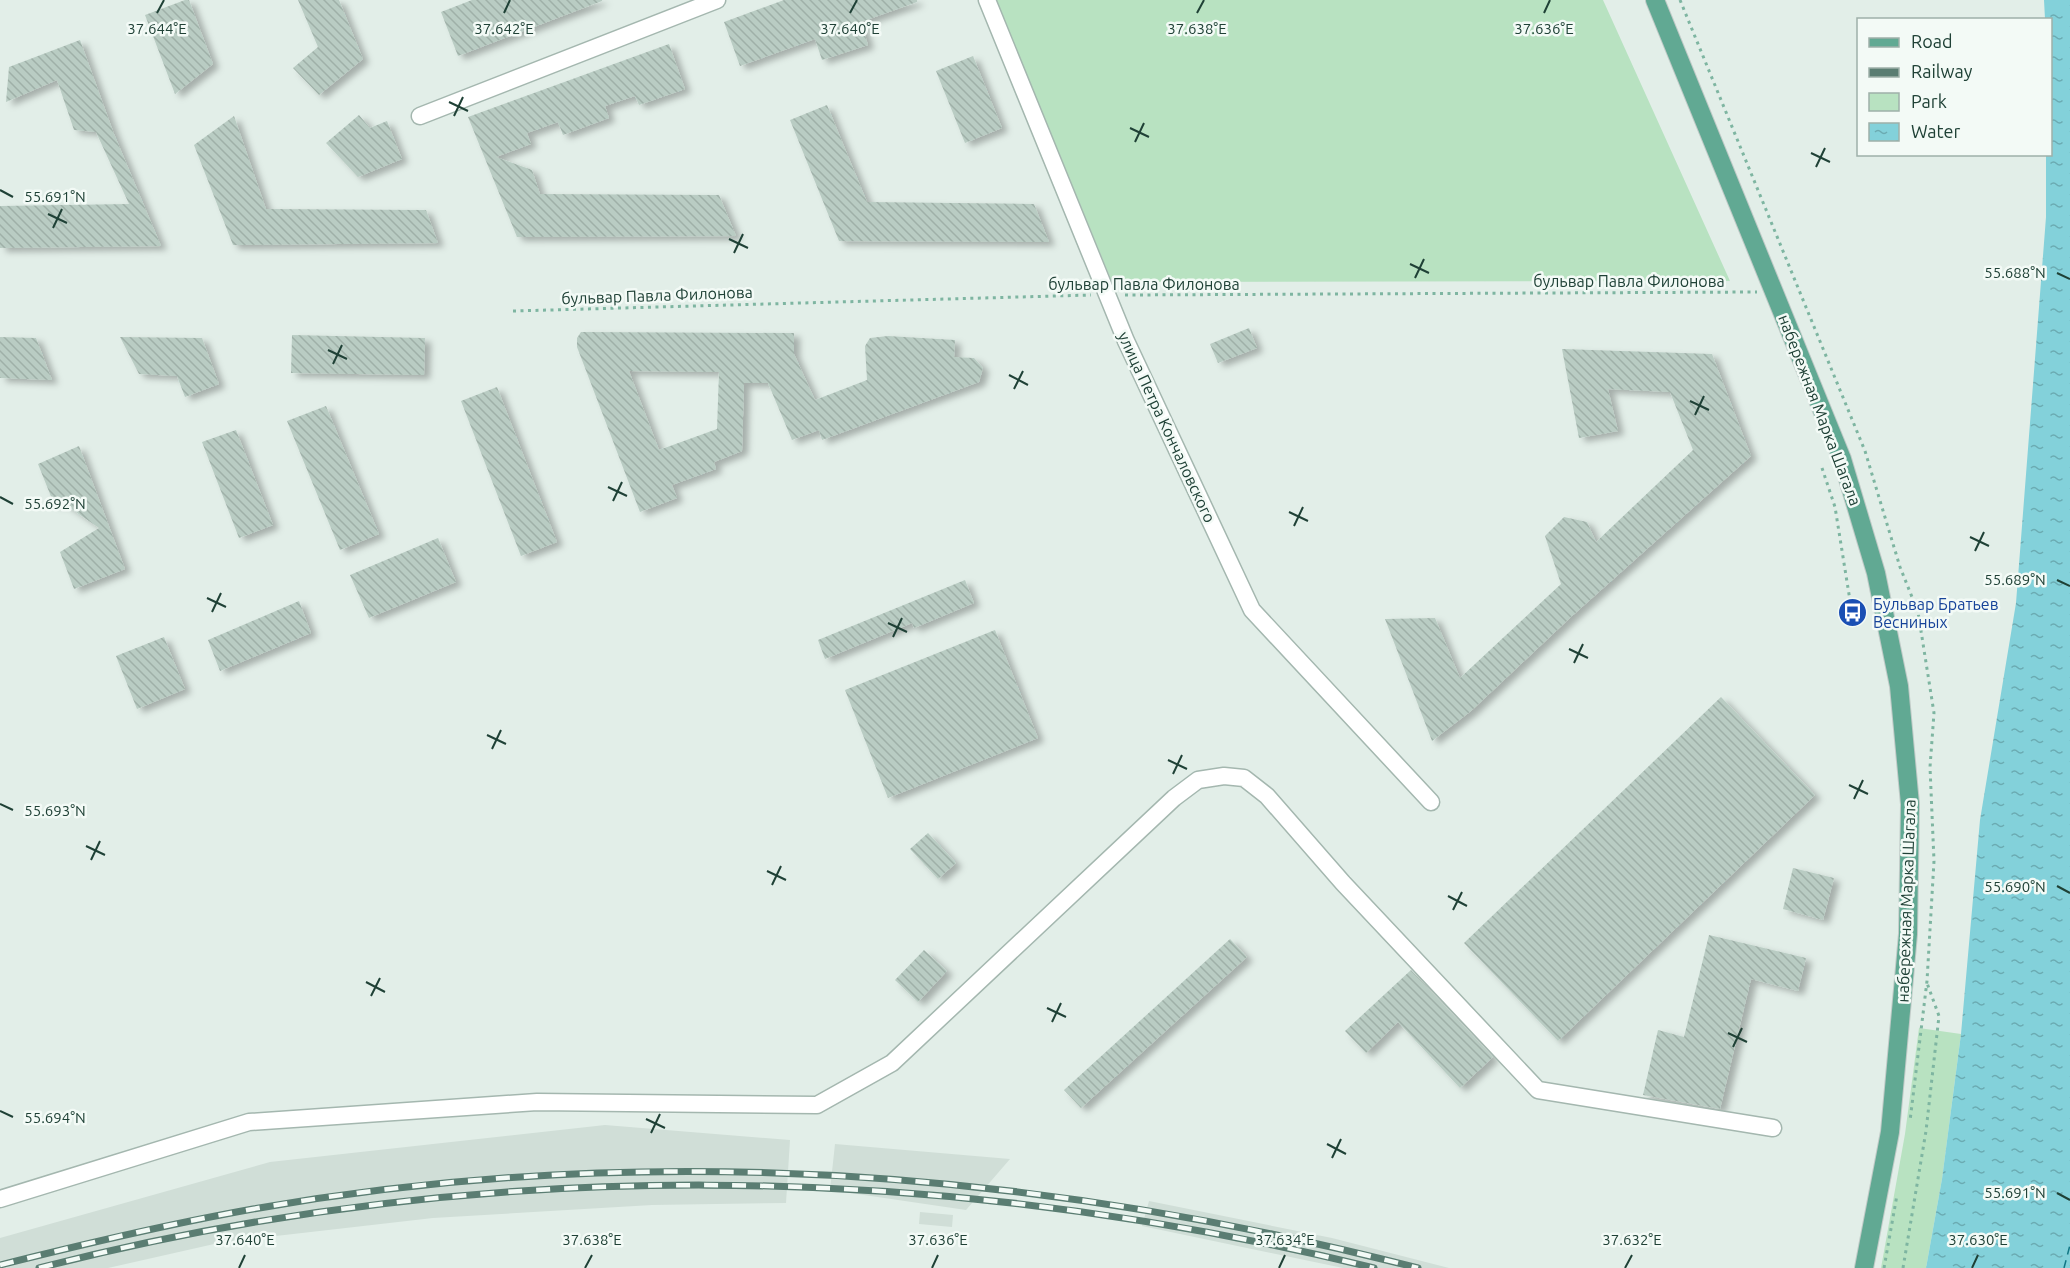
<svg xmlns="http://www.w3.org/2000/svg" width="2070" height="1268" font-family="Ubuntu,sans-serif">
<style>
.built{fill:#d0ded7}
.green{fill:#b8e2c1}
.water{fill:url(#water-ripples)}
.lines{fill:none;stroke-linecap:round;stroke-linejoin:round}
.ferry{stroke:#127785;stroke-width:1.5;stroke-dasharray:8 6;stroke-linecap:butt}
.building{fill:url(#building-back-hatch);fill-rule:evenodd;filter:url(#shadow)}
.minor-casing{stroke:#a4b7af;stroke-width:19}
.major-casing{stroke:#c0cac7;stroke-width:20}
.path{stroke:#7eb5a1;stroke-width:3;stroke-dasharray:3 4.5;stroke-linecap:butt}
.minor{stroke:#fff;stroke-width:16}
.major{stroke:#61a993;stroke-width:18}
.rail-casing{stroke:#5a7d72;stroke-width:7}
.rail{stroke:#f3faf6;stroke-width:4.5;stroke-dasharray:14;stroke-linecap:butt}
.ticks{fill:none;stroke:#1f4136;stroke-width:2}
.labels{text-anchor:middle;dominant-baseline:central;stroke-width:5;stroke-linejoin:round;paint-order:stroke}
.street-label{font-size:16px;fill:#1f4136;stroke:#f3faf6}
.transit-label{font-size:16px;fill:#164399;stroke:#f3faf6;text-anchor:start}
.ticks-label{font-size:15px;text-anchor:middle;fill:#1f4136;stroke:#f3faf6;stroke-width:5;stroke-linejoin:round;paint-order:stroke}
</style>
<defs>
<pattern id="water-ripples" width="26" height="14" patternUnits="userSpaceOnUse" patternTransform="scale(1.5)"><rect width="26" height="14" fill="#83d1da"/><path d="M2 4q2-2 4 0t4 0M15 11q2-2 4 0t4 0" fill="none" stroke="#6babb2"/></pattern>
<pattern id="building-back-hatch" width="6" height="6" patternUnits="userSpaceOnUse" patternTransform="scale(1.5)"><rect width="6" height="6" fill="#b9ccc3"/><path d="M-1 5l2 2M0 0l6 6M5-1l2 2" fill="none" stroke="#9fb0a8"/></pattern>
<filter id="shadow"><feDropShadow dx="6" dy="4" stdDeviation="3" flood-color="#0004"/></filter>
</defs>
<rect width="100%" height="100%" fill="#e2eee8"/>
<path class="built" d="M605 1125 790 1140 786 1203 652 1205 433 1218 223 1242 108 1268H0V1238L270 1162Z
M835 1144 1010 1159 966 1210 830 1190Z
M1149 1201 1332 1238 1449 1268H1343L1142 1226Z
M920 1212 953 1215 952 1227 919 1224Z"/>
<path class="green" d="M996 0H1603L1730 281 1112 282Z
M1919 1028 1961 1034 1942 1179 1926 1268H1881L1905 1134Z"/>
<path class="water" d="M2044 0H2070V1268H1926L1942 1179 1961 1034 1980 820 2016 603 2046 217V155L2050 154V20L2045 19Z"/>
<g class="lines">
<path class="ferry" d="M2064 1268 2070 1245"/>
</g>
<path class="building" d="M185 0H189L213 64 175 94 145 15Z
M298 0H339L363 59 319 95 293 68 318 47Z
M472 0H602V1L458 56 441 12Z
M784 0H917V2L861 22 868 45 822 60 815 39 740 66 724 22Z
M80 40 114 134 161 246 0 248V206L129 204 96 132 74 130 57 80 6 102 9 67Z
M669 44 685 89 639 105 635 96 605 106 609 118 563 135 558 122 527 133 531 144 496 157 532 170 540 194 719 195 736 236 517 237 468 117Z
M973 56 1002 128 965 143 936 71Z
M827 105 867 202 1034 204 1049 242 839 241 790 120Z
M359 115 370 128 387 121 402 159 358 177 326 143Z
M234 116 266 209 426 210 438 243 233 245 194 145Z
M1249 328 1257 348 1218 363 1210 344Z
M581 332 794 333V354L815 400 867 380 865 346 870 338 888 336 955 340 954 357 974 358 983 368 979 382 822 440 819 430 792 440 768 383H744L742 451 714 462 716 469 672 485 677 498 640 512 577 347V338ZM629 371 719 372 717 429 659 450Z
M292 335 425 338 424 375 291 373Z
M0 337 36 338 52 380 0 378Z
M120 337 202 338 219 384 185 397 177 376 139 374Z
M1562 349 1712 354 1751 456 1572 616 1471 711 1432 741 1385 619 1435 618 1460 678 1561 584 1545 536 1564 517 1587 522 1596 542 1693 450 1670 392 1608 389 1618 431 1579 438Z
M497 387 557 542 521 556 461 401Z
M326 406 379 534 340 550 287 421Z
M236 430 273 525 239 538 202 442Z
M79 446 125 569 74 589 60 552 99 528 63 503 54 504 38 464Z
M438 538 456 582 369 618 350 575Z
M965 580 974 603 914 628 912 623 825 659 818 640Z
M299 601 311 633 220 671 208 640Z
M995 630 1038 738 888 798 845 690Z
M164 637 185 689 137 709 116 656Z
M1721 697 1815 795 1558 1041 1464 943Z
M928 833 956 863 938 879 910 849Z
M1793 868 1834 878 1823 920 1783 909Z
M1709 935 1806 958 1798 991 1751 979 1720 1109 1643 1095 1658 1030 1684 1037Z
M1230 939 1247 957 1081 1108 1064 1090Z
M924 950 947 971 918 1002 895 980Z
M1411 970 1493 1057 1460 1088 1398 1022 1366 1053 1345 1031Z"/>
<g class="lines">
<defs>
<path id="minor" d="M987 0 1126 341 1252 610 1431 802
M420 116 717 0
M0 1199 249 1122 537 1102 817 1105 892 1063 1174 798 1198 780 1224 776 1244 778 1267 796 1343 883 1538 1090 1773 1128"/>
<path id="major" d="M1655 0 1842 459 1876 573 1899 686 1910 804 1908 934 1890 1132 1864 1268"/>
</defs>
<use href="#minor" class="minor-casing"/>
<use href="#major" class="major-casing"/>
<path class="path" d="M1680 0 1865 451 1900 567 1918 612 1934 713 1930 767 1934 861 1927 981 1910 1121
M1125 295 1757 292
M513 311 1091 295
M1822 468 1835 507 1852 613
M1884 1268 1897 1195
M1903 1268 1926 1131 1939 1016 1927 983"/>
<use href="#minor" class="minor"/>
<use href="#major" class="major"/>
<defs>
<path id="rail" d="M0 1265C84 1244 168 1224 253 1209 644 1140 1036 1170 1418 1268
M39 1268C479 1155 934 1160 1374 1268"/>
</defs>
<use href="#rail" class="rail-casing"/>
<use href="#rail" class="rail"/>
</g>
<path class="ticks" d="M157 13 164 0M504 13 510 0M850 13 857 0M1197 13 1204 0M1544 13 1550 0M449 102 468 111M454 116 463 97M1130 128 1149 137M1135 142 1144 123M1811 153 1830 162M1816 167 1825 148M0 190 13 197M48 214 67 223M53 228 62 209M729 239 748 248M734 253 743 234M1410 264 1429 273M2057 273 2070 279M1415 278 1424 259M328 350 347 359M333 364 342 345M1009 375 1028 385M1014 389 1023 371M1690 401 1709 410M1695 415 1704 396M608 487 627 496M0 497 13 504M613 501 622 482M1289 512 1308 521M1294 526 1303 507M1970 537 1989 546M1975 551 1984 532M2057 580 2070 586M207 598 226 607M212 612 221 593M888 623 907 632M893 637 902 618M1569 649 1588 658M1574 663 1583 644M487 735 506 744M492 749 501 730M1168 760 1187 769M1173 774 1182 755M1849 785 1868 794M1854 799 1863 780M0 804 13 810M86 846 105 855M91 860 100 841M767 871 786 880M772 885 781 866M2057 886 2070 893M1448 896 1467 906M1453 910 1462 892M366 982 385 992M371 996 380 978M1047 1008 1066 1017M1052 1022 1061 1003M1728 1033 1747 1042M1733 1047 1742 1028M0 1111 13 1117M646 1119 665 1128M651 1133 660 1114M1327 1144 1346 1154M1332 1158 1341 1139M2057 1193 2070 1200M239 1268 245 1255M585 1268 592 1255M932 1268 938 1255M1279 1268 1285 1255M1625 1268 1632 1255M1972 1268 1978 1255"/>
<defs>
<symbol id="bus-disc" viewBox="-11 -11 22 22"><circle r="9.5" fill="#1a4fb4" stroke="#f3faf6"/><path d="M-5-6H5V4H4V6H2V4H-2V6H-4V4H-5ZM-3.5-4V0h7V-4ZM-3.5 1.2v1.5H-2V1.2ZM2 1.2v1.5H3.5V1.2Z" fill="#fff"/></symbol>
</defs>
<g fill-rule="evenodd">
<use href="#bus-disc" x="1836" y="596" width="33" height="33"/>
</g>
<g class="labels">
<g class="street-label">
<text x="1629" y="281">бульвар Павла Филонова</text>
<text x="1144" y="284">бульвар Павла Филонова</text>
<text transform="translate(657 295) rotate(-2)">бульвар Павла Филонова</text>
<text transform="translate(1820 410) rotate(69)">набережная Марка Шагала</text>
<text transform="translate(1167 427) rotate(65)">улица Петра Кончаловского</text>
<text transform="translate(1906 901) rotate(-88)">набережная Марка Шагала</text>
</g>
<g class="transit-label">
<text x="1873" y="604">Бульвар Братьев<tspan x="1873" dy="18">Весниных</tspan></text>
</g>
</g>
<g class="ticks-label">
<text x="157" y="34">37.644°E</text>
<text x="504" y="34">37.642°E</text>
<text x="850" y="34">37.640°E</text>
<text x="1197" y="34">37.638°E</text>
<text x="1544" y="34">37.636°E</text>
<text x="55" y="202">55.691°N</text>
<text x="2015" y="278">55.688°N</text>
<text x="55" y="509">55.692°N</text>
<text x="2015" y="585">55.689°N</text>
<text x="55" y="816">55.693°N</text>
<text x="2015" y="892">55.690°N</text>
<text x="55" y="1123">55.694°N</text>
<text x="2015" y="1198">55.691°N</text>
<text x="245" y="1245">37.640°E</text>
<text x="592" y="1245">37.638°E</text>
<text x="938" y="1245">37.636°E</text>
<text x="1285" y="1245">37.634°E</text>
<text x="1632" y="1245">37.632°E</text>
<text x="1978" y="1245">37.630°E</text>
</g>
<rect x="1857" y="18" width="195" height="138" fill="#f3faf6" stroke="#9eb0a9" stroke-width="1.5"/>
<rect x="1869" y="38" width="30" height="9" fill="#61a993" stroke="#9eb0a9" stroke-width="1.5"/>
<text x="1911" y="48" font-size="18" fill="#1f4136">Road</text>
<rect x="1869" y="68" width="30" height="9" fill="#5a7d72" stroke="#9eb0a9" stroke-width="1.5"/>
<text x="1911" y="78" font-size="18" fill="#1f4136">Railway</text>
<rect x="1869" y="93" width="30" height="18" fill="#b8e2c1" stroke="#9eb0a9" stroke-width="1.5"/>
<text x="1911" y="108" font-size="18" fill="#1f4136">Park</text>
<rect x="1869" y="123" width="30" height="18" fill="url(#water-ripples)" stroke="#9eb0a9" stroke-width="1.5"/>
<text x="1911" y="138" font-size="18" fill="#1f4136">Water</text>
</svg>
